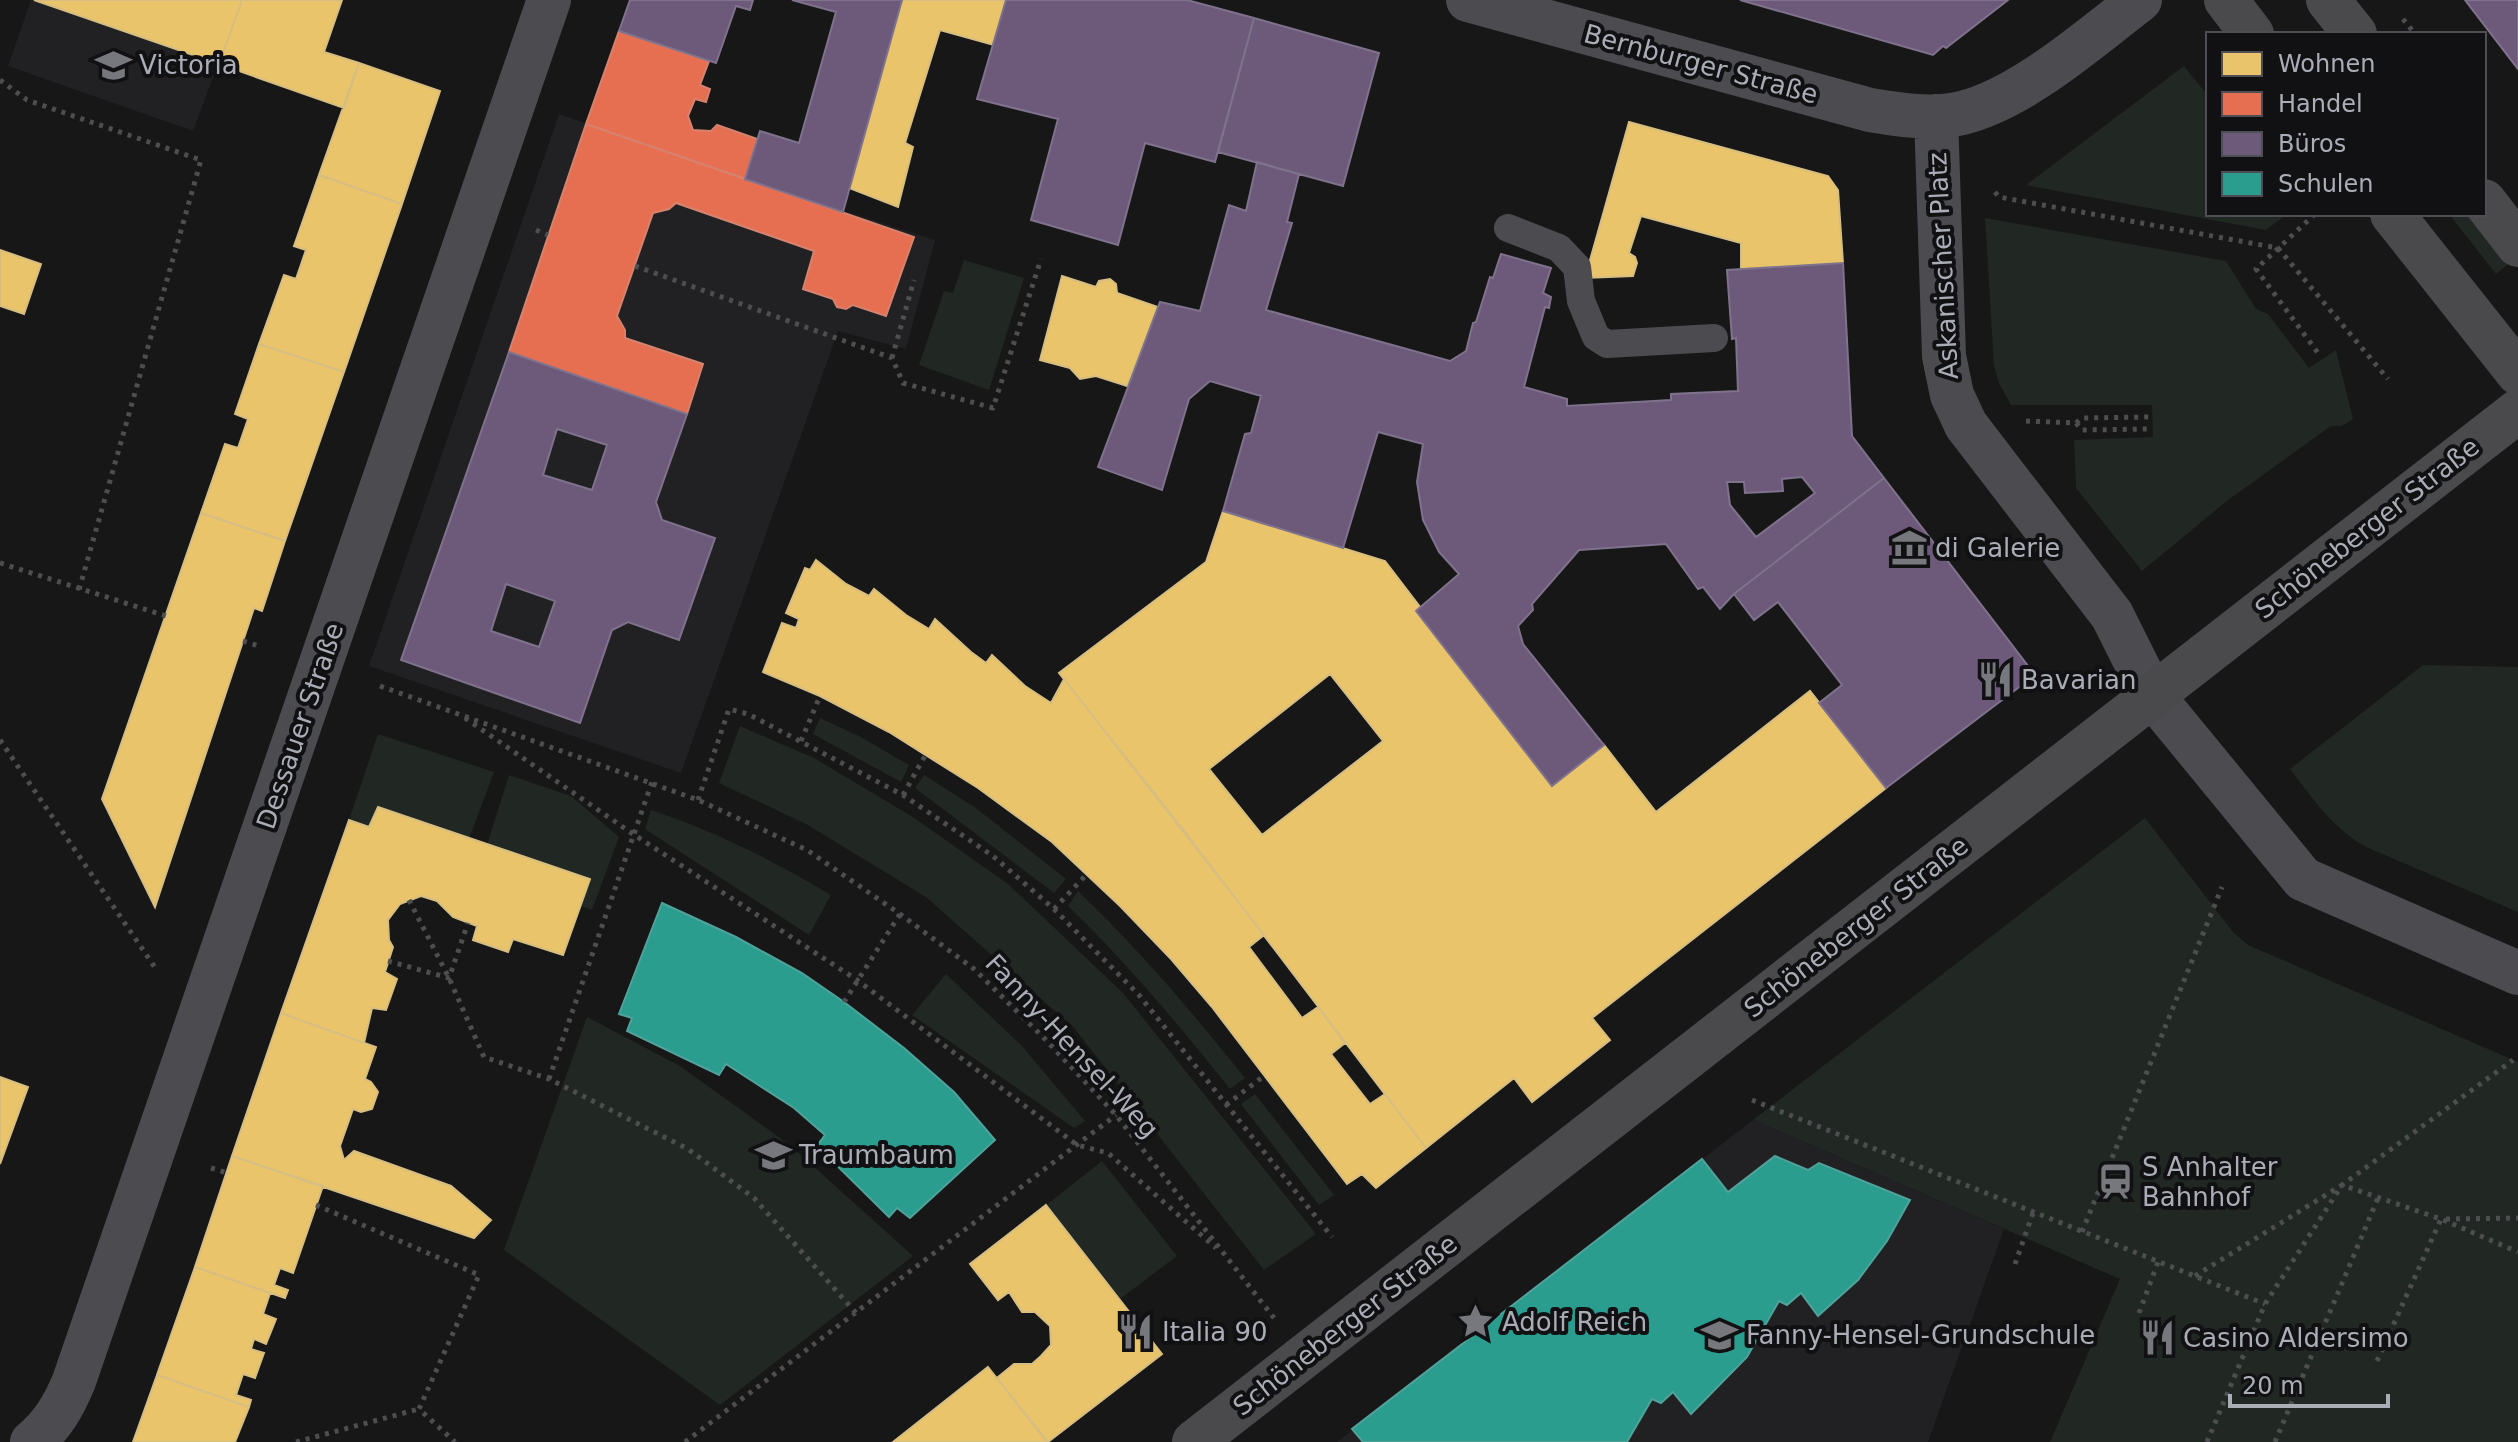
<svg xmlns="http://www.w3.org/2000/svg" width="2518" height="1442" font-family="'DejaVu Sans',sans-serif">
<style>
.built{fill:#212123}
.green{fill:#212722}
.homes{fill:#e9c46a;stroke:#d6bd81;stroke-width:2;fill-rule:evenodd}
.shops{fill:#e76f51;stroke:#d5826f;stroke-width:2}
.offices{fill:#6d597a;stroke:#7f728c;stroke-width:2;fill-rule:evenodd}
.schools{fill:#2a9d8f;stroke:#50a29b;stroke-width:2}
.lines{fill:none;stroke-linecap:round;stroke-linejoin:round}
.path{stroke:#4d4e50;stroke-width:5;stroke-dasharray:4 6;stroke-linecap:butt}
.lane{stroke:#4c4c50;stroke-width:28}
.street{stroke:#4c4c50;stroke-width:44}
.secondary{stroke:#4a4a4d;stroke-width:44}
.labels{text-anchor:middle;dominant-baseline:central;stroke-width:8;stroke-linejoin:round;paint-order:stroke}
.street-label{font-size:26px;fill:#aaadb6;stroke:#111113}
.poi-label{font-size:26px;fill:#aaadb6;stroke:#111113;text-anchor:start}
</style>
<rect width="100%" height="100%" fill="#171717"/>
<path class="built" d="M31 0H242L193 131 8 66Z
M559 114 745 179 935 240 906 349 838 331 681 773 369 666Z
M1753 1120 2004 1229 1928 1442H1337Z"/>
<path class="green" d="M2184 66 2208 96V214H2287L2266 230 2026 185Z
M2449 214H2474L2511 262 2496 274Z
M1985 218 2226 261 2256 309 2268 314 2309 368 2336 350 2353 419 2342 426H2331L2228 500 2142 571 2076 488 2074 440 2153 437 2152 405H2011L1999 383 1994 366Z
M964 260 1024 278 989 390 919 365 944 291 953 293Z
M2423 665 2518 667V912L2366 847C2331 827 2314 800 2290 769Z
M820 718 861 737 909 765 901 782 813 734Z
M740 726 814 758 913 817 1008 884 1123 993 1316 1234 1264 1270 1074 1028 926 897 806 824 719 783Z
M378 734 494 772 469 839 378 807 369 827 349 820Z
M509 775 571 796 619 837 592 910 581 906 589 880 487 845Z
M924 775 976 808 1066 879 1054 893 915 788Z
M651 810C717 832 772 860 831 895L809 935 645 829Z
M2145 818 2233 932 2248 945 2518 1062V1442H2050L2120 1279 1753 1120Z
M1078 891C1139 949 1192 1012 1245 1078L1230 1089C1179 1025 1127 963 1068 906Z
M946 974 1022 1046 1085 1121 1074 1128 912 1015Z
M587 1017 680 1066 791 1146 913 1256 720 1405 504 1250Z
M1255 1094 1334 1195 1319 1205 1241 1104Z
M1102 1161 1177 1256 1120 1299 1046 1205Z"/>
<path class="homes" d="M34 0H242L219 64Z
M242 0H342L324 52 359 63 344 108 219 64Z
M902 0H1006L994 45 940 30 905 143 913 147 898 207 849 188Z
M359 63 440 91 402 204 319 175Z
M1629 122 1828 176 1838 190 1843 263 1741 269V243L1641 216 1629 253 1635 257 1637 263 1633 276 1585 278Z
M319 175 402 204 344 372 259 344 284 275 296 279 306 250 294 246Z
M0 250 41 264 24 314 0 306Z
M1062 276 1096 287 1099 281 1110 279 1116 284 1117 293 1158 307 1127 386 1096 376 1080 379 1070 368 1040 360Z
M259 344 344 372 285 541 201 513 225 444 238 448 248 419 235 414Z
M1223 511 1385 561 1420 607 1416 611 1552 786 1604 745 1656 812 1810 691 1886 788 1592 1018 1610 1040 1532 1102 1514 1078 1426 1148 1185 832 1059 673 1206 562ZM1330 674 1383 741 1262 835 1209 769Z
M201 513 285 541 262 611 254 608 155 907 102 799Z
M816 560 846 584 869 596 874 589 906 615 929 629 935 619 971 652 986 663 992 655 1025 686 1051 703 1064 679 1264 935 1249 947 1302 1018 1318 1007 1345 1043 1331 1054 1370 1104 1385 1094 1426 1148 1376 1188 1362 1174 1347 1184 1212 1007 1171 959 1120 906 1052 842 978 788 889 732 820 696 763 672 782 623 796 628 799 619 786 613 805 568 810 570Z
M378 807 590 879 563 955 513 939 508 952 473 940 477 926 453 917 437 901 421 896 400 904 388 920 389 940 393 947 385 972 397 979 386 1010 372 1008 364 1043 281 1013 349 820 369 827Z
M281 1013 376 1047 365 1079 371 1082 378 1092 372 1109 361 1112 353 1109 340 1146 344 1160 354 1151 451 1186 491 1220 474 1238 232 1156Z
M0 1077 28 1087 0 1164Z
M232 1156 323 1186 293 1273 280 1268 274 1285 288 1290 285 1298 195 1267Z
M1046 1205 1162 1354 1048 1442 997 1378 1014 1364H1032L1041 1356 1051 1345 1050 1326 1035 1312H1022L1009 1292 998 1300 970 1264Z
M195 1267 270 1293 263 1314 276 1319 266 1344 254 1339 251 1349 264 1353 255 1378 243 1374 236 1395 251 1400 249 1407 157 1375Z
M988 1367 1047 1442H893Z
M157 1375 249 1407 235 1442H133Z"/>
<path class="shops" d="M619 31 709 61 700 85 710 89 706 102 695 99 688 116 693 130 711 131 717 125 757 139 745 179 586 124Z
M586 124 914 237 886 316 853 305 846 309 842 308 837 307 833 299 803 289 814 251 676 203 669 209 653 213 617 316 625 330V338L703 364 687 414 509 352Z"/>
<path class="offices" d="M630 0H753L750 10 736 6 716 63 619 31Z
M792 0H902L843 212 745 179 760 131 799 143 836 12Z
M1006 0H1187L1254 18 1215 162 1145 143 1118 245 1031 220 1058 119 977 99Z
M1740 0H2008L1946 48 1943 46 1933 55Z
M2465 0H2518V69Z
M1254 18 1379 53 1343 186 1218 152Z
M1257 162 1299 174 1287 222 1292 223 1266 310 1450 361 1466 351 1473 323 1476 322 1490 277 1493 278 1501 254 1551 268 1543 293 1551 297 1549 308 1545 307 1524 387 1567 399V406L1671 400V394L1738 391 1736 338 1732 339 1727 270 1843 263 1852 436 1884 478 1734 594 1720 609 1703 587 1698 589 1666 544 1579 550 1532 604 1533 610 1518 626 1523 644 1604 745 1552 786 1416 611 1459 574 1439 552 1423 520 1417 482 1423 444 1378 432 1343 548 1223 511 1245 434 1251 433 1261 396 1210 381 1189 399 1162 490 1098 467 1158 307 1160 302 1200 311 1229 205 1246 211ZM1802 477 1815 493 1756 537 1730 505 1727 482H1744L1745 493 1783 491 1782 479Z
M509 352 687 414 656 502 662 520 715 538 679 640 628 622 612 630 580 723 401 660ZM557 429 607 445 592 490 543 475ZM506 584 555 601 539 647 491 631Z
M1884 478 2035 675 1886 788 1819 703 1842 685 1778 602 1754 620 1734 594Z"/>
<path class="schools" d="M662 903 736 937 802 973 844 1002 904 1048 954 1092 995 1140 910 1218 897 1208 889 1217 817 1146 825 1135 794 1108 726 1064 719 1075 627 1031 632 1018 619 1014Z
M1775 1156 1808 1170 1819 1163 1910 1200 1887 1241 1858 1280 1818 1316 1801 1293 1787 1305 1779 1301 1747 1357 1691 1414 1673 1392 1661 1403 1652 1399 1627 1442H1363L1352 1429 1702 1159 1728 1192Z"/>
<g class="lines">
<path class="path" d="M2403 19 2415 34
M0 80 27 100 201 160 79 590
M1995 192 1999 197 2278 248 2388 379
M2315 214 2256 269 2321 357
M536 230 548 235
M635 266 892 358 903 383 993 408 1041 259
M892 358 914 280
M2026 421 2076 423 2082 430 2150 429
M2076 423 2082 418 2149 417
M0 563 166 616
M243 641 262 647
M380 686 698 800 807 850 900 914 974 969 1045 1039 1116 1115 1274 1318
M465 718 633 834 857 980 1077 1145 1108 1153 1216 1248
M0 740 156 969
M801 741 820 696
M903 795 926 754
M698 800 729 709 748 714 903 795 993 856 1054 909 1139 995 1332 1237
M409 900 449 978 484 1057 549 1079 688 1149 754 1198 856 1313
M1054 909 1086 875
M388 961 449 978 468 923
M844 1002 900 914
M549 1079 652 782
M1752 1100 2265 1304
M1226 1105 1265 1075
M211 1168 227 1173
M316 1205 479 1275 419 1409 455 1442
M2446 1219 2518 1218
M2082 1232 2222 887
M2015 1264 2033 1213
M2195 1276 2342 1185 2441 1219 2518 1252
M2139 1313 2158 1262
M2377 1361 2441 1219
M296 1442 419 1409
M685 1442 1116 1115
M2207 1442 2265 1304 2342 1185 2513 1060
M2275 1442 2378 1198"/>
<path class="lane" d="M1508 228 1559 248 1577 267 1581 301 1596 337 1607 344 1714 338"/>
<path class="street" d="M1468 0 1870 110C1900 115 1932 120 1962 113 2023 98 2090 38 2140 0
M1936 116 1944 356 1952 395 1966 425 2112 615 2152 695 2303 879 2518 973
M32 1442C53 1425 64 1405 74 1381L549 0"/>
<path class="secondary" d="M2226 0 2252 34
M2328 0 2355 34
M2484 201 2518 245
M2392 214 2518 373
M1194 1442 2518 411"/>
</g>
<defs>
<symbol id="university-bare" viewBox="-9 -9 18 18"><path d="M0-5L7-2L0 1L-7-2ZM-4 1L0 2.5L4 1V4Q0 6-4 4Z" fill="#77787e" stroke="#111113" stroke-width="2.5" paint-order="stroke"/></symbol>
<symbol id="museum-bare" viewBox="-9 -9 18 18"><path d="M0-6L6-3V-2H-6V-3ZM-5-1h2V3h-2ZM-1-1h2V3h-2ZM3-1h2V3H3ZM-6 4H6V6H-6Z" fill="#77787e" stroke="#111113" stroke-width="2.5" paint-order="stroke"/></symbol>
<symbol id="restaurant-bare" viewBox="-9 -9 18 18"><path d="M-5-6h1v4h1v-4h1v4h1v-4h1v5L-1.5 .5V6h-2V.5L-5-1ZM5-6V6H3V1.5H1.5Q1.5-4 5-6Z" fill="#77787e" stroke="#111113" stroke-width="2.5" paint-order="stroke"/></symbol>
<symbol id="school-bare" viewBox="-9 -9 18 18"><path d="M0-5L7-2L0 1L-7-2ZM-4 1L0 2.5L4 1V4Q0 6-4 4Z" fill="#77787e" stroke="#111113" stroke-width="2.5" paint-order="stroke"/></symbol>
<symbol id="station-bare" viewBox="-9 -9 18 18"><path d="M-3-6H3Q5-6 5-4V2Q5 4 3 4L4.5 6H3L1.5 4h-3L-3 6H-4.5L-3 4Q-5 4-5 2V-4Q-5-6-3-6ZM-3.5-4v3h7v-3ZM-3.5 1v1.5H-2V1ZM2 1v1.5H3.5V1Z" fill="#77787e" stroke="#111113" stroke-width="2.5" paint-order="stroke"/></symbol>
<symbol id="sight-bare" viewBox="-9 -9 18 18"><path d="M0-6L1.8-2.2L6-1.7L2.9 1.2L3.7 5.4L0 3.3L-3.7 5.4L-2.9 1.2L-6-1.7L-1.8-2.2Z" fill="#77787e" stroke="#111113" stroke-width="2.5" paint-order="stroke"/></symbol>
</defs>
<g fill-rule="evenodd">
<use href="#university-bare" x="88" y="40" width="51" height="51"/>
<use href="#museum-bare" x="1884" y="522" width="51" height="51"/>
<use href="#restaurant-bare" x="1970" y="654" width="51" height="51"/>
<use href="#school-bare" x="748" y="1130" width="51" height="51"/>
<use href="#station-bare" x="2090" y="1156" width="51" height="51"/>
<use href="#sight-bare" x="1450" y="1296" width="51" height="51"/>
<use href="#restaurant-bare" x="1110" y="1306" width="51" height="51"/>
<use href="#school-bare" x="1694" y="1310" width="51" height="51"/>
<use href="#restaurant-bare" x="2132" y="1312" width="51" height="51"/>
</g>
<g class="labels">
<g class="street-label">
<text transform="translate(1701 64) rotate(15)">Bernburger Straße</text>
<text transform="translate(1943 266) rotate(-93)">Askanischer Platz</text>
<text transform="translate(2367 528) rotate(-38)">Schöneberger Straße</text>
<text transform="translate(300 726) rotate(-71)">Dessauer Straße</text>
<text transform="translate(1856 927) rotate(-38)">Schöneberger Straße</text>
<text transform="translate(1072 1046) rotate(47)">Fanny-Hensel-Weg</text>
<text transform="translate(1345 1325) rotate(-38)">Schöneberger Straße</text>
</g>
<g class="poi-label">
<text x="139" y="65">Victoria</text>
<text x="1935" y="548">di Galerie</text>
<text x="2021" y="680">Bavarian</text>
<text x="799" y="1155">Traumbaum</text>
<text x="2142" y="1167">S Anhalter<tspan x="2142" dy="30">Bahnhof</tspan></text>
<text x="1502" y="1322">Adolf Reich</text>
<text x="1162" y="1332">Italia 90</text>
<text x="1746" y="1335">Fanny-Hensel-Grundschule</text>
<text x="2183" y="1338">Casino Aldersimo</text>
</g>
</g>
<rect x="2206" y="32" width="280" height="184" fill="#111113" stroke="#4e4f54" stroke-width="2"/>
<rect x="2222" y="52" width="40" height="24" fill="#e9c46a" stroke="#4e4f54" stroke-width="2"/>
<text x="2278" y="72" font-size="24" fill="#aaadb6">Wohnen</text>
<rect x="2222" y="92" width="40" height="24" fill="#e76f51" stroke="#4e4f54" stroke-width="2"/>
<text x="2278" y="112" font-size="24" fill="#aaadb6">Handel</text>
<rect x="2222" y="132" width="40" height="24" fill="#6d597a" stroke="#4e4f54" stroke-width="2"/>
<text x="2278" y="152" font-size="24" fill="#aaadb6">Büros</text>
<rect x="2222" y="172" width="40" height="24" fill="#2a9d8f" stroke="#4e4f54" stroke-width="2"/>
<text x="2278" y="192" font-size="24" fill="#aaadb6">Schulen</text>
<path d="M2230 1394v12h158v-12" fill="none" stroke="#aaadb6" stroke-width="4"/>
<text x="2242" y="1394" font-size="24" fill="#aaadb6" stroke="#111113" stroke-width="6" paint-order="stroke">20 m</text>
</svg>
